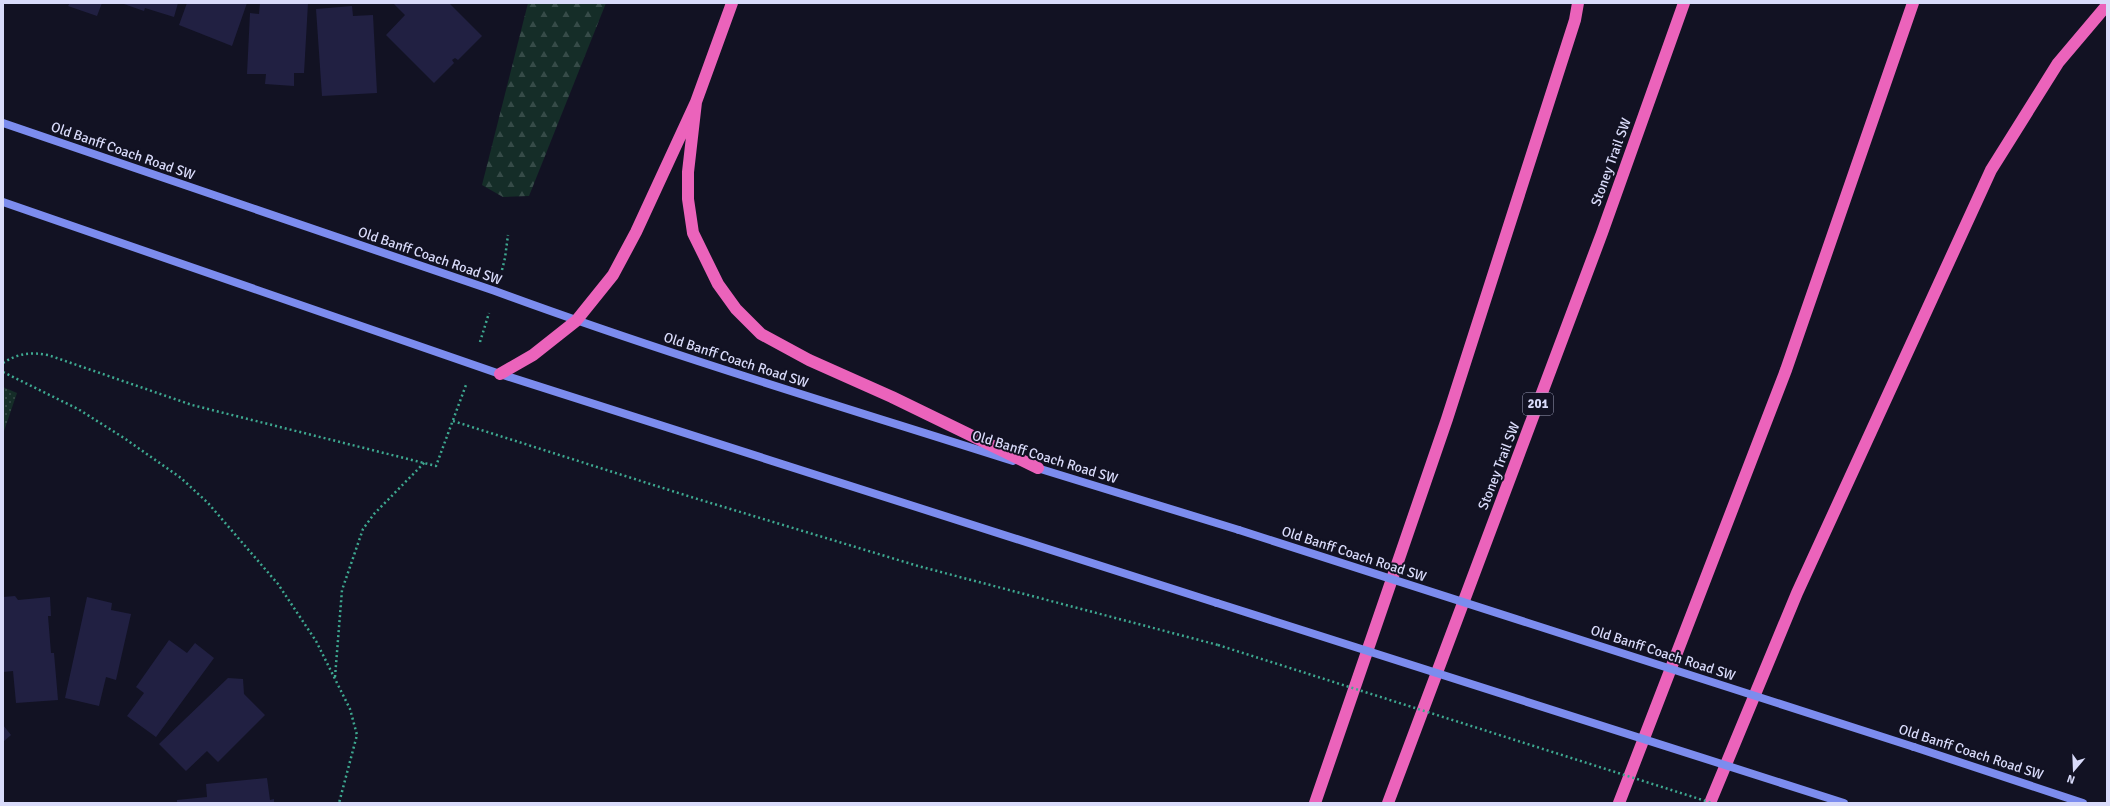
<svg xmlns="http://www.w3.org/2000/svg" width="2110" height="806" font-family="Signika,sans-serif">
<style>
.forest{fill:url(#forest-firs)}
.park{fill:url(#park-dots)}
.building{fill:#212042}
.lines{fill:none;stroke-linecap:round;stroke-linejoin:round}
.path{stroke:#3ea890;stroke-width:2.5;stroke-dasharray:2 3;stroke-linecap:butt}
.secondary{stroke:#7c8cee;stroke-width:8}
.highway{stroke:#eb63bb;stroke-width:12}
.path-bridge{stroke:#3ea890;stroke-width:2.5;stroke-dasharray:2 3;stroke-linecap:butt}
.secondary-bridge{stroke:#7c8cee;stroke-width:8}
.labels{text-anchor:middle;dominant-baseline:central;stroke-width:4;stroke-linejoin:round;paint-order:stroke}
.shield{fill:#121223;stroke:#9d9fba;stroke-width:1}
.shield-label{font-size:13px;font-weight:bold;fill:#d9dbfa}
.street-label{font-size:14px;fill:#d9dbfa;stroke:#121223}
</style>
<defs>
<pattern id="forest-firs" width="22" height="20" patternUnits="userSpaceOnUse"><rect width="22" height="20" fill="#152d28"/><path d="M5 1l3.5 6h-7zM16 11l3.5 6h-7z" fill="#364b48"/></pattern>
<pattern id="park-dots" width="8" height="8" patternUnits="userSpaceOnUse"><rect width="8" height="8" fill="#152d28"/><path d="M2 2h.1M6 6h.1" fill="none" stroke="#364b48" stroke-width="1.8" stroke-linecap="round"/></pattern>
</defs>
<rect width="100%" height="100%" fill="#121223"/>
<path class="forest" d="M528 3H606L529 196 503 197 482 185Z"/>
<path class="park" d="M3 387 17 393 3 434Z"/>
<path class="building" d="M70 3H102L97 16 68 6Z
M121 3H178L174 17 145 8 144 11Z
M187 3H247L232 46 179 25Z
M260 3H308L304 73H294V86L265 84 266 74H247L250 13 259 14Z
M393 3H449L482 36 458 60 455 58 452 60 454 63 434 83 386 35 405 15Z
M352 6 353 16 373 15 377 93 322 96 316 9Z
M15 596 18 600 50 597 51 616H48L51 653H54L58 700 16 703 13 671 3 672V597Z
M87 597 112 603 111 610 131 614 116 680 106 677 99 706 65 698Z
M169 640 187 653 195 643 214 658 156 737 127 716 144 693 136 687Z
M228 678 243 679 244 694 265 715 218 762 207 751 186 771 159 744Z
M3 725 11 735 3 742Z
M267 778 270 800 274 799V803H177V800L207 797 206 784Z"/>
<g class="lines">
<path class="path" d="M502 270 505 258 508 235
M480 342 489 313
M3 363C18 353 31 352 48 355L192 405 436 466 466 385
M3 372 78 409 124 438 181 478 208 503 278 584 316 641 350 709 357 735 339 803
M453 421 691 497 918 566 1218 645
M335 677 342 590 363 529 374 514 425 462"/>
<path class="secondary" d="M3 123 495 291C666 354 840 406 1013 461
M3 202 500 374 1217 603
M1034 467 1239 530
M1914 747 2083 803"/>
<path class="highway" d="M696 102 688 172V199L693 233 718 284 736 309 761 334 809 360 892 397 1038 468
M500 374 533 355 576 321 613 275 636 232 696 102 732 3
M1315 803 1447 419 1575 20 1578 3
M1388 803 1602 233 1684 3
M1619 803 1786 370 1913 3
M1710 803 1797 593 1991 170 2058 63 2107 5"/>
<path class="path-bridge" d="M1218 645 1712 803"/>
<path class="secondary-bridge" d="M1239 530 1914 747
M1217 603 1844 803"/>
</g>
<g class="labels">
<rect class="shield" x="1523" y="393" width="30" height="22" rx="3"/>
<g class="shield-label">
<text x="1538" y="404">201</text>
</g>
<g class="street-label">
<text transform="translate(123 151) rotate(19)">Old Banff Coach Road SW</text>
<text transform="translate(1611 162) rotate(-70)">Stoney Trail SW</text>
<text transform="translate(430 256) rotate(19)">Old Banff Coach Road SW</text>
<text transform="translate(736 360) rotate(18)">Old Banff Coach Road SW</text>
<text transform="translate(1045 457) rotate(17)">Old Banff Coach Road SW</text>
<text transform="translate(1499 466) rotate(-69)">Stoney Trail SW</text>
<text transform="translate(1354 554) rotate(18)">Old Banff Coach Road SW</text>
<text transform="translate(1663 653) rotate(18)">Old Banff Coach Road SW</text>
<text transform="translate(1971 752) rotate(18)">Old Banff Coach Road SW</text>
</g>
</g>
<rect width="2110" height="806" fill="none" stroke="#d9dbfa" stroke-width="8"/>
<g transform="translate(2074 770) rotate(199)" stroke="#121223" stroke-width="3" paint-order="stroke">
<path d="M0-3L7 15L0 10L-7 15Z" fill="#d9dbfa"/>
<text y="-6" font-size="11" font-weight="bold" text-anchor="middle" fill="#d9dbfa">N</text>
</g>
</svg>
